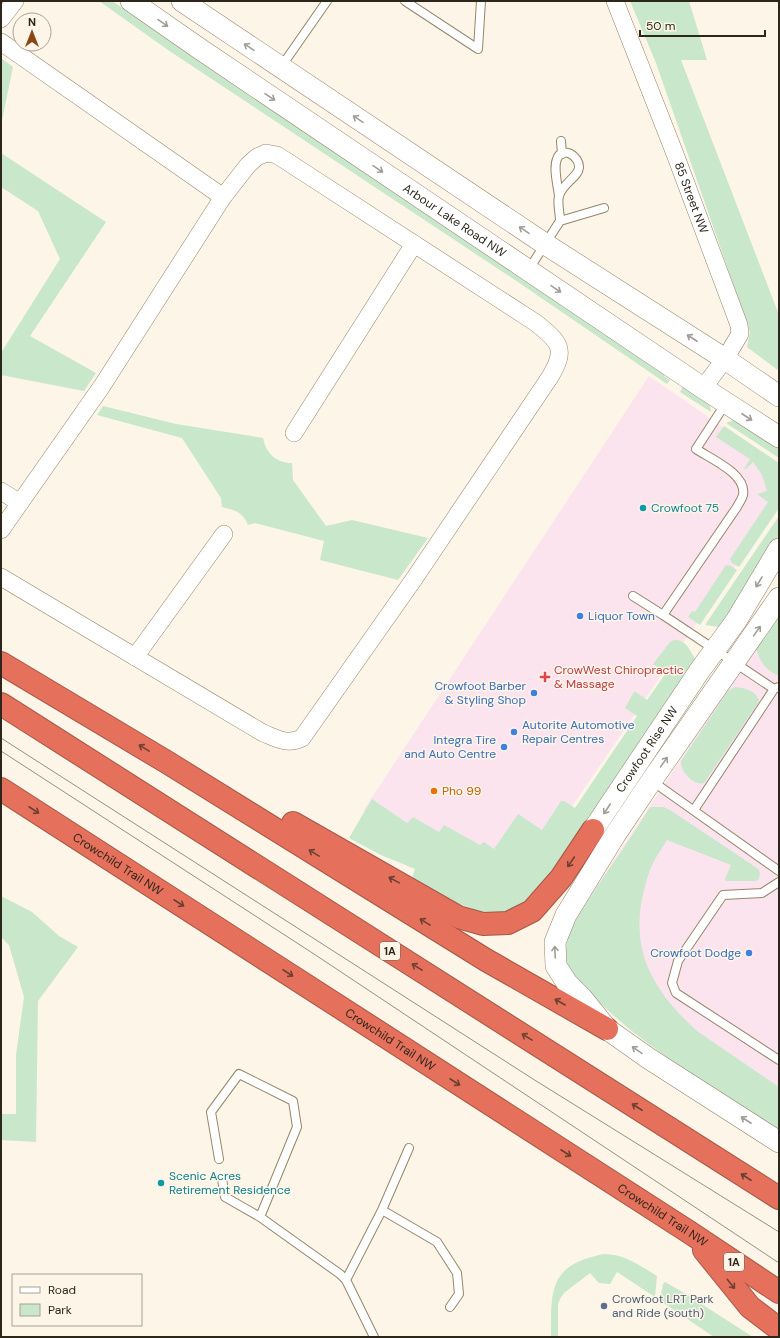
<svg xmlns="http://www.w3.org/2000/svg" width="780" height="1338" font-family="'DM Sans',sans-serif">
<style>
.commercial{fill:#fce4ef}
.green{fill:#c8e7cb}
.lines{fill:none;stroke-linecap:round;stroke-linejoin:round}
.service-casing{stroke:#968569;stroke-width:10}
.minor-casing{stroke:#968569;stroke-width:18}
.tertiary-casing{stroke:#968569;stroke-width:22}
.motorway-casing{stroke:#a55745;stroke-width:24}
.service{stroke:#fff;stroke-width:8}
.minor{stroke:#fff;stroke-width:17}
.tertiary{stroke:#fff;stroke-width:21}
.motorway{stroke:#e5715c;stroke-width:22}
.tram{stroke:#979084;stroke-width:1}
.oneway{stroke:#a09d98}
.oneway2{stroke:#6d4031}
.culture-dot{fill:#0f9aa8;stroke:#fcf5e8;stroke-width:1.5}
.shop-dot{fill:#3f7fe0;stroke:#fcf5e8;stroke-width:1.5}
.health-dot{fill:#e0444e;stroke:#fcf5e8;stroke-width:1.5}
.food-dot{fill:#e8710a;stroke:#fcf5e8;stroke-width:1.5}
.service-dot{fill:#5c6f8a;stroke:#fcf5e8;stroke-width:1.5}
.labels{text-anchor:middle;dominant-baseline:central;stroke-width:3;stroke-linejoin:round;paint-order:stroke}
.shield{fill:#fcf5e8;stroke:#6b6458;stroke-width:1}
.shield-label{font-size:11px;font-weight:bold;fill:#2d261a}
.street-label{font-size:12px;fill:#2d261a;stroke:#fcf5e8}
.culture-label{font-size:12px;fill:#0d838f;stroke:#fcf5e8;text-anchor:start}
.shop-label{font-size:12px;fill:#366cbe;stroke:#fcf5e8;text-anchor:end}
.health-label{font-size:12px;fill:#be3a42;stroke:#fcf5e8;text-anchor:start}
.food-label{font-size:12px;fill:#c56008;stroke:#fcf5e8;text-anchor:start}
.service-label{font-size:12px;fill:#4e5e75;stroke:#fcf5e8;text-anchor:start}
</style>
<rect width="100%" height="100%" fill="#fcf5e8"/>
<path class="commercial" d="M649 376 779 466V502L518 886 363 811Z
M779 612V1129L632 1029 590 994 578 982 570 969 565 954 567 938 575 919 604 875Z"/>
<path class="green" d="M99 1H112L448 229 666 373 664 376 670 380 667 384 518 282 168 50Z
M630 1H689L707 60H681L779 315V371L747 347 750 332 656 63Z
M1 58 13 67 1 125Z
M1 153 106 222 30 336 96 373 84 391 1 375V353L60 259 38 211 1 187Z
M684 385 709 401 711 412 680 392Z
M103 406 176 424 263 438C266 453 276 463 292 463L293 480 326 526 352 520 428 538 398 580 320 560 324 541 255 523 248 525C243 512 235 510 222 507L221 498 182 438 97 415Z
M737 419 779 448V458L726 423Z
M724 426 779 463V508L739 567 732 563 730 559 768 502 757 494 767 491 762 475 753 462 746 469H744L750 459 716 437Z
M779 516V537L719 627 705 625Z
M726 565 731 566 737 570 700 625 688 617 692 611 695 612Z
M779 614V676C765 669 761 663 756 649Z
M674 640C686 639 690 651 696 660L564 859 524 905 507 912 494 914 476 910 457 903 412 878 415 869 381 855 349 838 372 799 407 823 413 817 439 832 444 825 480 845 484 842 494 849 518 814 542 830 561 801H564L575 808 637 716 625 708 634 692H636L647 700 666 673 653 664 670 642Z
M735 687C745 688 755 690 759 700L758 703 704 783C693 786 680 771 681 761L728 691Z
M650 807H664L670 810 754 866 759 870 760 873 759 879 756 881H726L725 879 731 865 667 840C663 847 658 854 654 861 648 873 645 886 642 899 631 956 657 994 697 1031L779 1087V1129C717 1090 650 1052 597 1000 587 990 574 978 568 965 565 958 566 945 568 938 573 922 584 907 593 893 612 864 632 837 650 807Z
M1 896 32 912 59 936 78 947 38 1001 36 1142 1 1140V1114H16V1055L24 997 9 945 1 937Z
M604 1254C624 1254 641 1266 657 1276L655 1297 617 1272 610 1284 599 1283 590 1273 564 1293 560 1299 558 1304V1337H551C551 1289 549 1265 604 1254Z
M665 1282 686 1294 753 1337H714L659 1300 661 1295 663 1284Z"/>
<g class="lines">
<defs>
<path id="service" d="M405 1 478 49 481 1
M281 67 327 1
M561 141 562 154
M559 196C558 187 553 168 557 159 562 145 580 156 579 168 578 177 562 184 559 196 557 203 560 213 560 221
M529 269 560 221 604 208
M726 403 696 449C711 459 747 474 743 495 742 499 739 503 737 507L663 615 774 689 779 687
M633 596 663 615
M652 781 779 871
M694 810 774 689
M779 882 762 893 723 895 678 961 672 983 676 993 779 1060
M219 1159 211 1112 239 1074 293 1101 297 1127 260 1217
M222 1179 225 1197 260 1217 340 1274 346 1280 374 1337
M382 1210 437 1242 457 1273 459 1294 450 1307
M346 1280 382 1210 409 1148"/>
<g id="minor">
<path id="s1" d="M615 1 675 154 739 325 740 334 725 359 703 388"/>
<path d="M1 19 15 1"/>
<path d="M1 42 223 197"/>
<path d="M294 433 414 244"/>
<path d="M1 491 20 503"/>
<path d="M1 530 102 386 223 197 248 165 257 157 266 153 277 155 536 323C560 342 567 349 550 377L414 579 302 738C287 745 278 739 263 733L1 577"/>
<path d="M135 657 224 534"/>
</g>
<g id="tertiary">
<path id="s2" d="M131 1 200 49 703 388 779 437"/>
<path d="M182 1 545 244 725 359 779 396"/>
<path d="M779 598 652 780 615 835 566 915 555 942 556 966 567 983 582 998 607 1029 648 1058 779 1142"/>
<path id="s3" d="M593 830 700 670 736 621 779 549"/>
</g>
<g id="motorway">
<path d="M1 663 165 761 486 960 607 1029"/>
<path d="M1 704 779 1198"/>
<path id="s4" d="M1 789 689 1232 779 1292"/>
<path d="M293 823 458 917 483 924 508 923 532 911 561 878 593 830"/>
<path d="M704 1250 750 1307 779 1329"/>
</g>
</defs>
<use href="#service" class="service-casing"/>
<use href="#minor" class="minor-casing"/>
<use href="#tertiary" class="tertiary-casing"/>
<use href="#motorway" class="motorway-casing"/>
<use href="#service" class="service"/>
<use href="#minor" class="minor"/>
<use href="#tertiary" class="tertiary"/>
<use href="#motorway" class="motorway"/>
<path class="tram" d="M1 738 533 1079 779 1232
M1 751 314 954 779 1263"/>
</g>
<defs><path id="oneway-shaft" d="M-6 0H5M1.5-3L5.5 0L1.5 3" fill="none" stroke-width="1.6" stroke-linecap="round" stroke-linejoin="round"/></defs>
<g class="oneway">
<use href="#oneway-shaft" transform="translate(163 23) rotate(35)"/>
<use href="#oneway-shaft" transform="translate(249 47) rotate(-146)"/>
<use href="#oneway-shaft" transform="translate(270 97) rotate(34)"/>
<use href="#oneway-shaft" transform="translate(358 119) rotate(-146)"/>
<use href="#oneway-shaft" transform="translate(378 169) rotate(34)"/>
<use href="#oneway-shaft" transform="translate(524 230) rotate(-146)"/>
<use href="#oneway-shaft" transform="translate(556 289) rotate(34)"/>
<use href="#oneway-shaft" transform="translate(692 338) rotate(-147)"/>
<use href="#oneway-shaft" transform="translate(747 417) rotate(33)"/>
<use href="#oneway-shaft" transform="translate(759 582) rotate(121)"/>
<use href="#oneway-shaft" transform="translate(757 631) rotate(-55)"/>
<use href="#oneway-shaft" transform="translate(664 762) rotate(-55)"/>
<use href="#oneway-shaft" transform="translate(607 809) rotate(123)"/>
<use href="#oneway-shaft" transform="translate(555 952) rotate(-93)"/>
<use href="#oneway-shaft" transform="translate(637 1050) rotate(-145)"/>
<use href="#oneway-shaft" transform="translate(746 1120) rotate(-147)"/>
</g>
<g class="oneway2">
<use href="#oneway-shaft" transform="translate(144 748) rotate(-149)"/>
<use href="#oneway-shaft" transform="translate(34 810) rotate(33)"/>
<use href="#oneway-shaft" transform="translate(314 853) rotate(-148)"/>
<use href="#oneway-shaft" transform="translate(571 862) rotate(124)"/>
<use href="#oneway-shaft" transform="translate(394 880) rotate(-151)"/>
<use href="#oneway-shaft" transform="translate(179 903) rotate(33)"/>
<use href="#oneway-shaft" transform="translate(425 922) rotate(-148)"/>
<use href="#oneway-shaft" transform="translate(417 967) rotate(-148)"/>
<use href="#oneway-shaft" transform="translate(288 973) rotate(33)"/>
<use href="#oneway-shaft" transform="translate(560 1002) rotate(-150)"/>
<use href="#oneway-shaft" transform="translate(527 1037) rotate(-148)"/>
<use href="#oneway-shaft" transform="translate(455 1082) rotate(33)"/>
<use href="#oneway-shaft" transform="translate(637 1107) rotate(-147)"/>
<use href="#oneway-shaft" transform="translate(566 1153) rotate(33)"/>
<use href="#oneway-shaft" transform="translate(746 1177) rotate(-147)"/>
<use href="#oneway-shaft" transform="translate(731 1284) rotate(51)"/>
</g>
<g class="culture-dot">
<circle cx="643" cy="508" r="4"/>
<circle cx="161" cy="1183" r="4"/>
</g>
<g class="shop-dot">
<circle cx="580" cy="616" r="4"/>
<circle cx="534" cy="693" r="4"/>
<circle cx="514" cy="732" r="4"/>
<circle cx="504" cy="747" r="4"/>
<circle cx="749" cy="953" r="4"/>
</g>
<path class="health-dot" d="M543 671h4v4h4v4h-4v4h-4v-4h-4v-4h4z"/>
<circle class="food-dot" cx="434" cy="791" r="4"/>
<circle class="service-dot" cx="604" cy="1306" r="4"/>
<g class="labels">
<g class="shield">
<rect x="380" y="942" width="20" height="18" rx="3"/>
<rect x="724" y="1253" width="20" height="18" rx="3"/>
</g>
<g class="shield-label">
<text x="390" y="951">1A</text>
<text x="734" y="1262">1A</text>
</g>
<g class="street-label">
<text stroke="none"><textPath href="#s1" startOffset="211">85 Street NW</textPath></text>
<text stroke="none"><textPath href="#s2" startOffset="391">Arbour Lake Road NW</textPath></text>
<text stroke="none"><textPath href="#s3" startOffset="97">Crowfoot Rise NW</textPath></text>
<text stroke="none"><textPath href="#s4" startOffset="139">Crowchild Trail NW</textPath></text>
<text stroke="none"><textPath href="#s4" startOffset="463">Crowchild Trail NW</textPath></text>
<text stroke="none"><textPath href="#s4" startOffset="787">Crowchild Trail NW</textPath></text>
</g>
<g class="culture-label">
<text x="651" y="508">Crowfoot 75</text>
<text x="169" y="1176">Scenic Acres<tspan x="169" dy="14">Retirement Residence</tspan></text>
</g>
<g class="shop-label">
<text x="588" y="616" text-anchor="start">Liquor Town</text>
<text x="526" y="686">Crowfoot Barber<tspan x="526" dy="14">&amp; Styling Shop</tspan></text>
<text x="522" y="725" text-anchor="start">Autorite Automotive<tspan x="522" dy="14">Repair Centres</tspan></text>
<text x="496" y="740">Integra Tire<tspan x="496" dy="14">and Auto Centre</tspan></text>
<text x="741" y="953">Crowfoot Dodge</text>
</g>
<g class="health-label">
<text x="554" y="670">CrowWest Chiropractic<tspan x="554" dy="14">&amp; Massage</tspan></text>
</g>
<g class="food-label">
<text x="442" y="791">Pho 99</text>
</g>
<g class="service-label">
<text x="612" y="1299">Crowfoot LRT Park<tspan x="612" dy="14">and Ride (south)</tspan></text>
</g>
</g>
<rect width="780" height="1338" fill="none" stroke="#2d261a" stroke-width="4"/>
<rect x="12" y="1274" width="130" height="52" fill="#fcf5e8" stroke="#a9a296"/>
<rect x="20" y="1287" width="20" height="6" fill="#ffffff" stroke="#a9a296"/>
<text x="48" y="1294" font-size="12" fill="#2d261a">Road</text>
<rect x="20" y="1304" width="20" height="12" fill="#c8e7cb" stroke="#a9a296"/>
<text x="48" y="1314" font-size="12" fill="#2d261a">Park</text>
<g transform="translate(32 32)"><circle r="19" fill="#fcf5e8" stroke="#a9a296"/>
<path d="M0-3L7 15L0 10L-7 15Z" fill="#894717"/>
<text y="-6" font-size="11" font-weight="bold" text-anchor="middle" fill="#2d261a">N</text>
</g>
<path d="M640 30v6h125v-6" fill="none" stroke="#2d261a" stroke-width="2"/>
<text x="646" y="30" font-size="12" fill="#2d261a" stroke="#fcf5e8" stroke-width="3" paint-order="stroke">50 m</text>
</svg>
